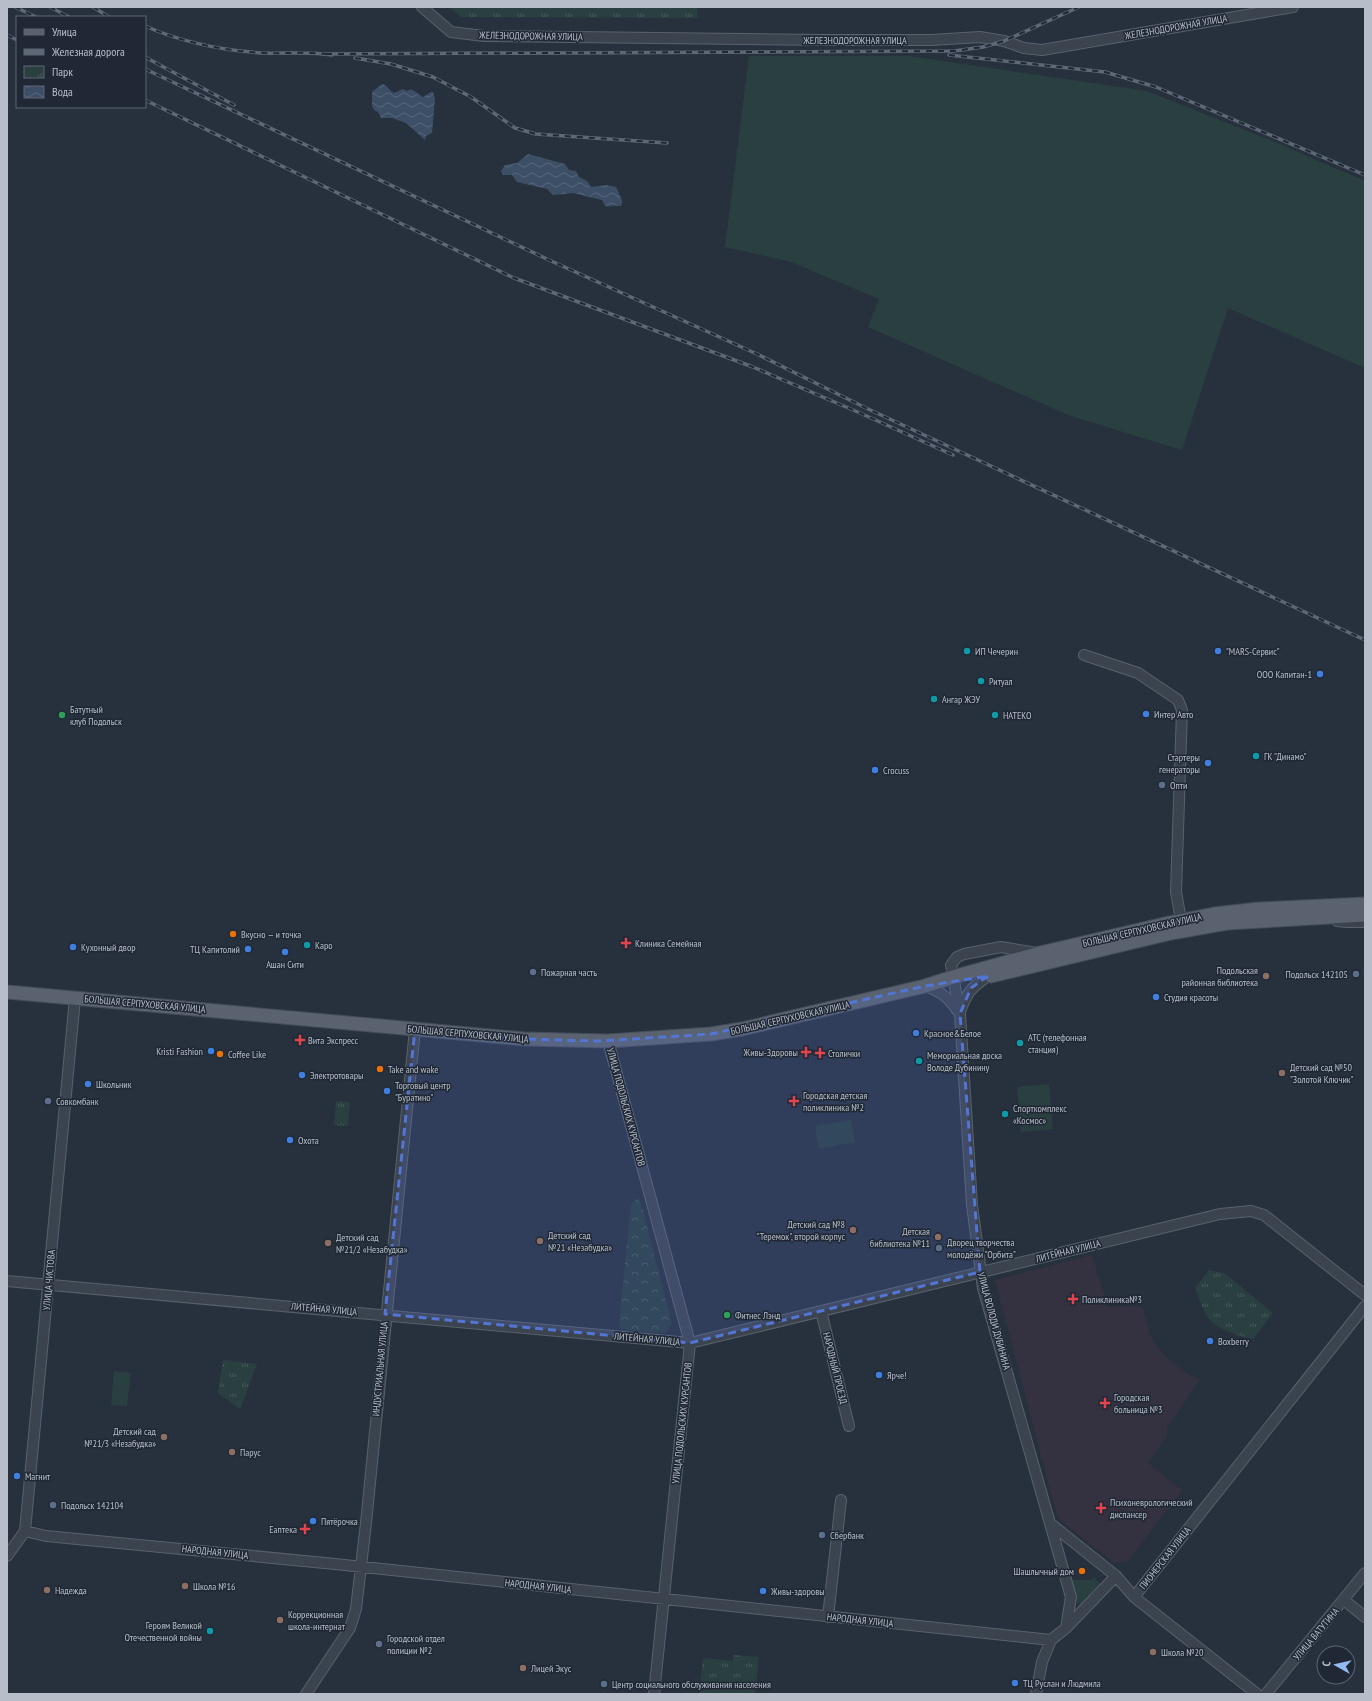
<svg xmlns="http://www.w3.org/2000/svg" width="1372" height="1701" font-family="'PT Sans Narrow',sans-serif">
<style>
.medical{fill:#343240}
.green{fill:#2a3f40}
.forest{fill:url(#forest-crowns)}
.park{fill:url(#park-tufts)}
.water{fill:url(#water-waves)}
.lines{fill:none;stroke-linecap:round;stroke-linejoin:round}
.minor-casing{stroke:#58616c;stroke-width:12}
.major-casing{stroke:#444c58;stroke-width:15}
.minor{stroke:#3b434e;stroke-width:10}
.major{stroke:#59626e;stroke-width:13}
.rail-casing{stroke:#5d6775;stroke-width:3.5}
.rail{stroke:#1f2834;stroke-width:2;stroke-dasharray:6;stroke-linecap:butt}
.marked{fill:#5375d3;fill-opacity:0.2;stroke:#5375d3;stroke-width:3;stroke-dasharray:8 5;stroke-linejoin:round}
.culture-dot{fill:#0f9aa8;stroke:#1f2834;stroke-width:1.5}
.shop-dot{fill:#3f7fe0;stroke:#1f2834;stroke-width:1.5}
.leisure-dot{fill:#2e9e5b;stroke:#1f2834;stroke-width:1.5}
.service-dot{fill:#5c6f8a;stroke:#1f2834;stroke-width:1.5}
.food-dot{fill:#e8710a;stroke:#1f2834;stroke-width:1.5}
.health-dot{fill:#e0444e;stroke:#1f2834;stroke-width:1.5}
.education-dot{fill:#8d6e63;stroke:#1f2834;stroke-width:1.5}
.labels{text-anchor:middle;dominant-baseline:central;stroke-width:3;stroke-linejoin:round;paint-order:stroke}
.street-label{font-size:10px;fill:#b7bec9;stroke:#1f2834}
.poi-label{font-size:10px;fill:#b7bec9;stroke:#1f2834;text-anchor:start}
</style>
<defs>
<pattern id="forest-crowns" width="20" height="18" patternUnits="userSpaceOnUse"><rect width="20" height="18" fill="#2a3f40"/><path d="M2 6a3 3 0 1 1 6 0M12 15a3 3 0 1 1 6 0" fill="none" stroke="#47595a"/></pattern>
<pattern id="park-tufts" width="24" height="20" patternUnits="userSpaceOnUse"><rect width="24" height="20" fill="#2a3f40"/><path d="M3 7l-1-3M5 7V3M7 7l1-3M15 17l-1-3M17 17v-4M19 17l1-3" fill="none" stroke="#47595a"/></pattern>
<pattern id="water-waves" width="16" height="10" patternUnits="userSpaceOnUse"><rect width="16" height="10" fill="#3d4f66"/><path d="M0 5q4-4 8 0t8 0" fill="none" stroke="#57677b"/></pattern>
</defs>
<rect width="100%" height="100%" fill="#27313e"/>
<path class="medical" d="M1092 1255 1108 1307 1139 1306 1143 1310 1152 1340 1167 1358 1189 1375 1200 1379 1167 1428V1436L1148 1463 1182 1490 1128 1561 1114 1563 1060 1520 1056 1512 995 1280Z"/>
<path class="green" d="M749 56H909L1147 91 1275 142 1365 181V368L1228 308 1182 450 1068 415 868 327 879 299 791 262 725 247Z
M1049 1084 1053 1129 1021 1132 1017 1087Z
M851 1120 855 1142 819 1149 815 1126Z
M114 1371 131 1373 127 1406 111 1405Z
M1093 1577 1100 1583 1081 1604 1077 1603 1072 1580H1092Z"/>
<path class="forest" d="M638 1198 642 1207 672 1324 665 1333 627 1330 620 1328 619 1323 631 1204Z"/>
<path class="park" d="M450 7H697L698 18 461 17Z
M336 1101 350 1102 348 1126 334 1125Z
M1209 1270 1224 1273 1273 1313 1253 1339C1241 1337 1213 1328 1207 1316 1202 1308 1199 1297 1195 1288Z
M223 1360 257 1364 240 1409 218 1393Z
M733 1655 759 1657 755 1694H699L703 1658 733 1661Z"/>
<path class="water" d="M382 84C388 85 389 91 394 93L403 89 407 91 411 89 423 97 431 92H433L435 99 432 133 426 136 425 140 406 123 392 118H381L378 112 374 110 372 106V92Z
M528 154 565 164 569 170 576 171 579 177 587 181 591 187 607 185 616 187 622 200V204L621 206C614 205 611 207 605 206L602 200 573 193 553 195 547 189 517 182 512 175H503L501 171 505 165 517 163Z"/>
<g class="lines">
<defs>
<path id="minor" d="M422 7 451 32 484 36 823 40H931L980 37 1004 41 1024 48 1042 50 1293 7
M1084 655 1138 673 1178 700 1182 710 1176 892 1181 920
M1337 921 1347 922H1365
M1037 953 1001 947 964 954 957 957 951 965 960 1014 972 1205 983 1288 1071 1597 1066 1628
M925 986C940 991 948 997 957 1010
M960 1012C967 992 971 988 988 976
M608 1041 690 1343 654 1694
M7 1281 690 1343 1220 1214 1251 1211 1264 1215 1365 1295
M821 1311 849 1426
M1051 1524 1116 1576 1134 1597 1365 1306
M25 1531 46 1536 335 1564 1051 1640
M7 1556 25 1531 75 998
M1134 1597 1257 1694
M1344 1600 1365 1617
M828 1617 841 1500
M306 1694 350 1628 356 1609 366 1523 415 1029
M1036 1694 1042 1662 1051 1640 1066 1628 1116 1576
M1266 1694 1365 1573"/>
<path id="major" d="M991 976 1171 933 1227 923 1365 915
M7 992 524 1039 608 1041 711 1034 742 1029 925 986 953 977 1040 953 1169 923 1214 914 1259 909 1365 904"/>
</defs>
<use href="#minor" class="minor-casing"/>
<use href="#major" class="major-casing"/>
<use href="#minor" class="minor"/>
<use href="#major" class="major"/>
<defs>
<path id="rail" d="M15 7 36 17
M50 7 69 17
M93 7 109 17
M145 26C181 42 221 50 261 53 284 54 309 51 332 55
M7 35 17 40
M326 54 954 51 983 47 1004 41 1079 7
M949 55 1105 72 1156 87 1365 175
M145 57 234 105
M355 58 391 64 433 77 471 97 515 128 536 134 667 143
M145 69 549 260 757 354 866 408 1365 640
M145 100 514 278 753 367 860 413 953 455"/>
</defs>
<use href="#rail" class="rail-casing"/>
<use href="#rail" class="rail"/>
</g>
<path class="marked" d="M988 976 971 988 960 1014 980 1272 690 1343 385 1314 415 1029 524 1039 598 1041 711 1034 925 986Z"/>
<g class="culture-dot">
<circle cx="967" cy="651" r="4"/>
<circle cx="981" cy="681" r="4"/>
<circle cx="934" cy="699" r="4"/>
<circle cx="995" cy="715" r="4"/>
<circle cx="1256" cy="756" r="4"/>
<circle cx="307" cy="945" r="4"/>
<circle cx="1020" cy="1043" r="4"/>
<circle cx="919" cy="1061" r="4"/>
<circle cx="1005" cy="1114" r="4"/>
<circle cx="210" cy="1631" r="4"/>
</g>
<g class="shop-dot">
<circle cx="1218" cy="651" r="4"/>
<circle cx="1320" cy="674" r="4"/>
<circle cx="1146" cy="714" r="4"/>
<circle cx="1208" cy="763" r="4"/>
<circle cx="875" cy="770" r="4"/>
<circle cx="73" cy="947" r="4"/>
<circle cx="248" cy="949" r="4"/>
<circle cx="285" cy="952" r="4"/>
<circle cx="1156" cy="997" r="4"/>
<circle cx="916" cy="1033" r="4"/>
<circle cx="211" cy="1051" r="4"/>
<circle cx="302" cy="1075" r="4"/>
<circle cx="88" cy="1084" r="4"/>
<circle cx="387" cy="1091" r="4"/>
<circle cx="290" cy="1140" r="4"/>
<circle cx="1210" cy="1341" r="4"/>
<circle cx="879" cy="1375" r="4"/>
<circle cx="17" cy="1476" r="4"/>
<circle cx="313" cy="1521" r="4"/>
<circle cx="763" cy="1591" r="4"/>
<circle cx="1015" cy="1683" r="4"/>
</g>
<g class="leisure-dot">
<circle cx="62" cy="715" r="4"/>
<circle cx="727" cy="1315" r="4"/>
</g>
<g class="service-dot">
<circle cx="1162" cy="785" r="4"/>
<circle cx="533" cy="972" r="4"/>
<circle cx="1356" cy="974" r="4"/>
<circle cx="48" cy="1101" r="4"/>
<circle cx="939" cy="1248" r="4"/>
<circle cx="53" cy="1505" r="4"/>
<circle cx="822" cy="1535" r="4"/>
<circle cx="379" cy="1644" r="4"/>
<circle cx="604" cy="1684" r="4"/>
</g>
<g class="food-dot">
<circle cx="233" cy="934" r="4"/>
<circle cx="220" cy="1054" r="4"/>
<circle cx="380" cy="1069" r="4"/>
<circle cx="1082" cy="1571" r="4"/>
</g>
<g class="health-dot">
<path d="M624 937h4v4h4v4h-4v4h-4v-4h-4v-4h4z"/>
<path d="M298 1034h4v4h4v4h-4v4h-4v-4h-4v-4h4z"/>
<path d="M804 1046h4v4h4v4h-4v4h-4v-4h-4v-4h4z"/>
<path d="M818 1047h4v4h4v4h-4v4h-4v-4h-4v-4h4z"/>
<path d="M792 1095h4v4h4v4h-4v4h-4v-4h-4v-4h4z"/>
<path d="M1071 1293h4v4h4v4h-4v4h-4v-4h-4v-4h4z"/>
<path d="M1103 1397h4v4h4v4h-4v4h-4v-4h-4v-4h4z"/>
<path d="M1099 1502h4v4h4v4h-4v4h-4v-4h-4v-4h4z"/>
<path d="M303 1523h4v4h4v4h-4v4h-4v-4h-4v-4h4z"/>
</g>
<g class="education-dot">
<circle cx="1266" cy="976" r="4"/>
<circle cx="1282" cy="1073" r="4"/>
<circle cx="853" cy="1230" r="4"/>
<circle cx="938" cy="1237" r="4"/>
<circle cx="540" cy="1241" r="4"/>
<circle cx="328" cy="1243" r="4"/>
<circle cx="164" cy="1437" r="4"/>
<circle cx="232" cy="1452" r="4"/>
<circle cx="185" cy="1586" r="4"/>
<circle cx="47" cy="1590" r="4"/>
<circle cx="280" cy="1620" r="4"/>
<circle cx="1153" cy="1652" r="4"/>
<circle cx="523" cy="1668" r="4"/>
</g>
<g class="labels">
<g class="street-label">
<text transform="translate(1176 27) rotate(-10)">ЖЕЛЕЗНОДОРОЖНАЯ УЛИЦА</text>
<text transform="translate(531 36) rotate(1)">ЖЕЛЕЗНОДОРОЖНАЯ УЛИЦА</text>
<text x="855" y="40">ЖЕЛЕЗНОДОРОЖНАЯ УЛИЦА</text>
<text transform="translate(1142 930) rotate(-13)">БОЛЬШАЯ СЕРПУХОВСКАЯ УЛИЦА</text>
<text transform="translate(145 1004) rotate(5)">БОЛЬШАЯ СЕРПУХОВСКАЯ УЛИЦА</text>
<text transform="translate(790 1018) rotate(-13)">БОЛЬШАЯ СЕРПУХОВСКАЯ УЛИЦА</text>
<text transform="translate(468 1034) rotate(5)">БОЛЬШАЯ СЕРПУХОВСКАЯ УЛИЦА</text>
<text transform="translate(626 1107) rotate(75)">УЛИЦА ПОДОЛЬСКИХ КУРСАНТОВ</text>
<text transform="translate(1068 1251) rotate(-14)">ЛИТЕЙНАЯ УЛИЦА</text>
<text transform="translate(49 1280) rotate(-85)">УЛИЦА ЧИСТОВА</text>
<text transform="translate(324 1309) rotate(5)">ЛИТЕЙНАЯ УЛИЦА</text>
<text transform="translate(994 1321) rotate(75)">УЛИЦА ВОЛОДИ ДУБИНИНА</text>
<text transform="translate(647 1339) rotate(5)">ЛИТЕЙНАЯ УЛИЦА</text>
<text transform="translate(835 1368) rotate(76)">НАРОДНЫЙ ПРОЕЗД</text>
<text transform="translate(380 1369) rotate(-85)">ИНДУСТРИАЛЬНАЯ УЛИЦА</text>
<text transform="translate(682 1423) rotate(-84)">УЛИЦА ПОДОЛЬСКИХ КУРСАНТОВ</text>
<text transform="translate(215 1552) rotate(6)">НАРОДНАЯ УЛИЦА</text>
<text transform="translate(1165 1558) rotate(-52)">ПИОНЕРСКАЯ УЛИЦА</text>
<text transform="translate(538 1586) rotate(6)">НАРОДНАЯ УЛИЦА</text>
<text transform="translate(860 1620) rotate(6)">НАРОДНАЯ УЛИЦА</text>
<text transform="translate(1316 1634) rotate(-50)">УЛИЦА ВАТУТИНА</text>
</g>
<g class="poi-label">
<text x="975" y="651">ИП Чечерин</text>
<text x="1226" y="651">"MARS-Сервис"</text>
<text x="1312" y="674" text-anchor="end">ООО Капитан-1</text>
<text x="989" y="681">Ритуал</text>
<text x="942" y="699">Ангар ЖЭУ</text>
<text x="70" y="709">Батутный<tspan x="70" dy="12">клуб Подольск</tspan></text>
<text x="1154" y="714">Интер Авто</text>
<text x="1003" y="715">НАТЕКО</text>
<text x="1264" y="756">ГК "Динамо"</text>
<text x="1200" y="757" text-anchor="end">Стартеры<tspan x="1200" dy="12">генераторы</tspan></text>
<text x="883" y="770">Crocuss</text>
<text x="1170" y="785">Опти</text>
<text x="241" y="934">Вкусно — и точка</text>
<text x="635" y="943">Клиника Семейная</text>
<text x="315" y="945">Каро</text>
<text x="81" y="947">Кухонный двор</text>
<text x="240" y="949" text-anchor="end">ТЦ Капитолий</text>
<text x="285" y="964" text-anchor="middle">Ашан Сити</text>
<text x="1258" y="970" text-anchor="end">Подольская<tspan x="1258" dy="12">районная библиотека</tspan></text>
<text x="541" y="972">Пожарная часть</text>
<text x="1348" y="974" text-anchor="end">Подольск 142105</text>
<text x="1164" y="997">Студия красоты</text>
<text x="924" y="1033">Красное&amp;Белое</text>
<text x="1028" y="1037">АТС (телефонная<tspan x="1028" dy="12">станция)</tspan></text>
<text x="308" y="1040">Вита Экспресс</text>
<text x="203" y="1051" text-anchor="end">Kristi Fashion</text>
<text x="798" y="1052" text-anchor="end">Живы-Здоровы</text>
<text x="828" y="1053">Столички</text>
<text x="228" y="1054">Coffee Like</text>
<text x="927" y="1055">Мемориальная доска<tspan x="927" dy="12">Володе Дубинину</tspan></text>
<text x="1290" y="1067">Детский сад №50<tspan x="1290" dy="12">"Золотой Ключик"</tspan></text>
<text x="388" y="1069">Take and wake</text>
<text x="310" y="1075">Электротовары</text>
<text x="96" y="1084">Школьник</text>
<text x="395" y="1085">Торговый центр<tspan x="395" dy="12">"Буратино"</tspan></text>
<text x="803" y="1095">Городская детская<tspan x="803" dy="12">поликлиника №2</tspan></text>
<text x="56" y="1101">Совкомбанк</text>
<text x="1013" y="1108">Спорткомплекс<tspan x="1013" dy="12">«Космос»</tspan></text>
<text x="298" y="1140">Охота</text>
<text x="845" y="1224" text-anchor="end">Детский сад №8<tspan x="845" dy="12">"Теремок", второй корпус</tspan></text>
<text x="930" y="1231" text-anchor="end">Детская<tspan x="930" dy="12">библиотека №11</tspan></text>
<text x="548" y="1235">Детский сад<tspan x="548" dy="12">№21 «Незабудка»</tspan></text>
<text x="336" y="1237">Детский сад<tspan x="336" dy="12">№21/2 «Незабудка»</tspan></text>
<text x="947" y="1242">Дворец творчества<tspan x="947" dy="12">молодёжи "Орбита"</tspan></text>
<text x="1082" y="1299">Поликлиника№3</text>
<text x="735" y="1315">Фитнес Лэнд</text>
<text x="1218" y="1341">Boxberry</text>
<text x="887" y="1375">Ярче!</text>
<text x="1114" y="1397">Городская<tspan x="1114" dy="12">больница №3</tspan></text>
<text x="156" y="1431" text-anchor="end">Детский сад<tspan x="156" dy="12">№21/3 «Незабудка»</tspan></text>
<text x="240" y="1452">Парус</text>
<text x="25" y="1476">Магнит</text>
<text x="1110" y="1502">Психоневрологический<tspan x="1110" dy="12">диспансер</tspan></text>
<text x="61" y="1505">Подольск 142104</text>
<text x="321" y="1521">Пятёрочка</text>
<text x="297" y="1529" text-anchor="end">Еаптека</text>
<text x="830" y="1535">Сбербанк</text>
<text x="1074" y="1571" text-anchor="end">Шашлычный дом</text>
<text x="193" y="1586">Школа №16</text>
<text x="55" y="1590">Надежда</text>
<text x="771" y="1591">Живы-здоровы</text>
<text x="288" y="1614">Коррекционная<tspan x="288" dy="12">школа-интернат</tspan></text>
<text x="202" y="1625" text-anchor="end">Героям Великой<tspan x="202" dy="12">Отечественной войны</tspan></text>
<text x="387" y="1638">Городской отдел<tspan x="387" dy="12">полиции №2</tspan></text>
<text x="1161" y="1652">Школа №20</text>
<text x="531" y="1668">Лицей Экус</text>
<text x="1023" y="1683">ТЦ Руслан и Людмила</text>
<text x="612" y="1684">Центр социального обслуживания населения</text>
</g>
</g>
<rect width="1372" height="1701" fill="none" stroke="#b7bec9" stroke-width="16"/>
<rect x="16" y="16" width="130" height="92" fill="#1f2834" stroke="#5c6470"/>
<rect x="24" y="29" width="20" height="6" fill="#59626e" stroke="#5c6470"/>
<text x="52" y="36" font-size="12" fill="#b7bec9">Улица</text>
<rect x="24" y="49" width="20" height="6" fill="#5d6775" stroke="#5c6470"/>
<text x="52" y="56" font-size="12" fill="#b7bec9">Железная дорога</text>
<rect x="24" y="66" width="20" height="12" fill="url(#park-tufts)" stroke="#5c6470"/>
<text x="52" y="76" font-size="12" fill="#b7bec9">Парк</text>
<rect x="24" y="86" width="20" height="12" fill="url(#water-waves)" stroke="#5c6470"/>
<text x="52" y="96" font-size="12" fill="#b7bec9">Вода</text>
<g transform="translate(1336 1665) rotate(278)"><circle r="19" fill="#1f2834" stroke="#5c6470"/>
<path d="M0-3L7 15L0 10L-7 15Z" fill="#93b9f2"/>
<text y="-6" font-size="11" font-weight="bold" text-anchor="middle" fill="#b7bec9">С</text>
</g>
</svg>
